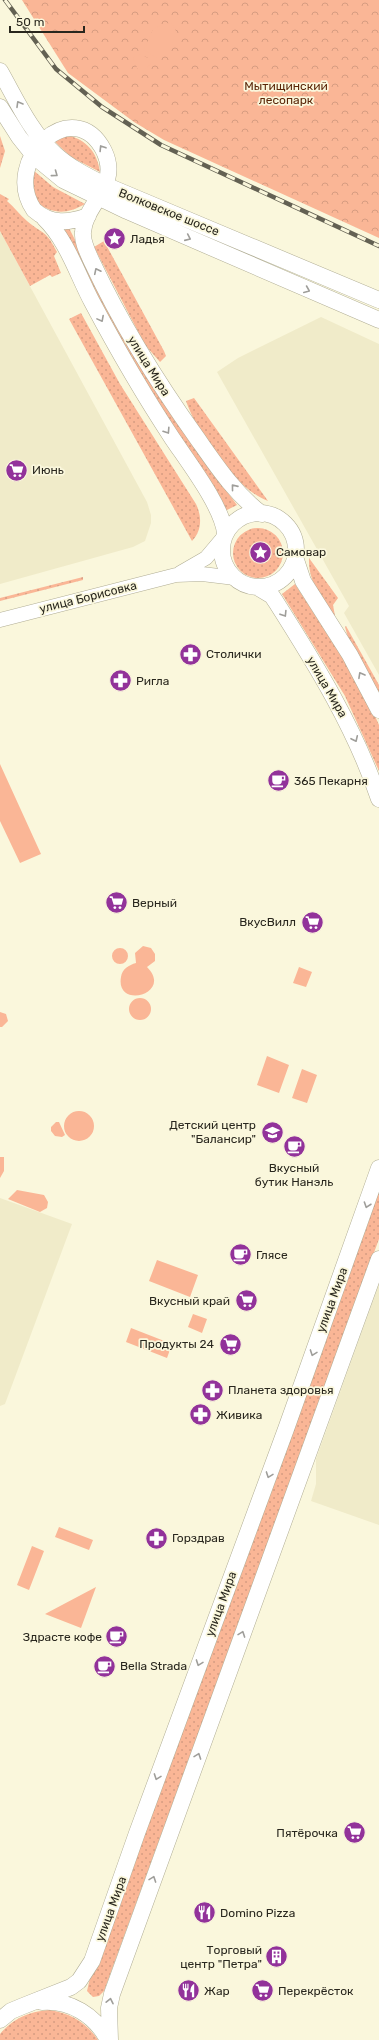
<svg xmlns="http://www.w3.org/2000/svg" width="379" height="2040" font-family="Rubik,sans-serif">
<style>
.built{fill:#f0ebc9}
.grass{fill:url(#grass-dots)}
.forest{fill:url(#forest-crowns)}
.green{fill:#fab696}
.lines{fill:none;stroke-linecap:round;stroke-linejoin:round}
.tertiary-casing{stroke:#b0ad94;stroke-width:15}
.secondary-casing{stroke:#b0ad94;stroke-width:17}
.tertiary{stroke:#fff;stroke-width:14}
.secondary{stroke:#fff;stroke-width:16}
.rail-casing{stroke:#636153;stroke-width:4.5}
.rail{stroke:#faf7dc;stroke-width:3;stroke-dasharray:9;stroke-linecap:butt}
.oneway{stroke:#9f9e9a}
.labels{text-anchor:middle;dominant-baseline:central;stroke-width:3.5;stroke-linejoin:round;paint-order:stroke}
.park-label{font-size:12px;fill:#5a2608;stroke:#faf7dc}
.street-label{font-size:12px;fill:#29271e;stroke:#faf7dc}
.poi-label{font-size:12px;fill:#29271e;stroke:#faf7dc;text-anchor:start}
</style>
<defs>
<pattern id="grass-dots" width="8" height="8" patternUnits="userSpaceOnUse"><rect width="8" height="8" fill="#fab696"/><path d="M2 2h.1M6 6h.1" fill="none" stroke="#d69c81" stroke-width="1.8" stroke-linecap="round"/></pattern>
<pattern id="forest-crowns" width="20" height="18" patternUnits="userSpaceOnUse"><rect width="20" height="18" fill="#fab696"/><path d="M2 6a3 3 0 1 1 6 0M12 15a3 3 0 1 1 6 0" fill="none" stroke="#d69c81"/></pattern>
</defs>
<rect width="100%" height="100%" fill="#faf7dc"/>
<path class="built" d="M0 231 147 502 151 515V523L145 541 133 547 0 584Z
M321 317 379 344V675L344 613 349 606 217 372 238 358Z
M0 1198 72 1224 5 1404 0 1406Z
M379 1284V1525L311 1501 316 1484V1459Z"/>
<path class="grass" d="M67 135C87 140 97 152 100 172L71 157 50 137Z
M0 136 5 151 0 168Z
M26 164 53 187 85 204C66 215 53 214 35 202Z
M0 194 9 199 7 201C14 207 20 215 27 221 44 235 46 230 57 252L54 256 61 273 52 277 50 275 30 286 0 231Z
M69 228 107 303 216 477 237 505 225 511 131 360 64 230Z
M104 241 164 351 166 356 160 362 145 345 94 247Z
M81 313 120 384 196 504C202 516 202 531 192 541L69 319Z
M194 398 268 501C235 489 197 433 186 401Z
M233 553a25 25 0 1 1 50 0a25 25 0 1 1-50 0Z
M309 558 338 598 333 605 335 616C321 599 308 581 309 558Z
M83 577V580L0 601V598Z
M295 584 353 674 370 705 379 725V771L345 696 282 594Z
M346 626 379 685V694L349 641 345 627Z
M379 1189V1239L104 1991 99 1996 93 1997 87 1991 92 1969Z
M49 2010C70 2013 86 2022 98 2040H0V2034C14 2018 28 2012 49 2010Z"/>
<path class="forest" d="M22 0H379V238L164 140 134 122 68 73Z"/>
<path class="green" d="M166 23 172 24 176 31 172 43 157 58 144 50 153 29Z
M140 54 154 61 144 70H138L133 58Z
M0 764 41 854 20 863 0 821Z
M143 946 151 948 155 954V961L147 967C174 994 115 1010 121 977 122 969 129 965 136 963L135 953Z
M112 956a8 8 0 1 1 16 0a8 8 0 1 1-16 0Z
M299 967 312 972 306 987 293 983Z
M129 1009a11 11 0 1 1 22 0a11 11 0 1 1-22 0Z
M0 1012 6 1014 8 1021 2 1027H0Z
M267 1056 289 1065 279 1093 257 1085Z
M302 1069 317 1075 307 1103 292 1098Z
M64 1126a15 15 0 1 1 30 0a15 15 0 1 1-30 0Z
M56 1122H59L65 1135 62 1137 55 1136 51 1131V1127Z
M0 1157H4V1171L0 1178Z
M17 1190 44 1195 48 1202 47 1208 40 1212 8 1199Z
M157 1260 198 1275 190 1297 149 1281Z
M193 1314 207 1319 202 1333 188 1327Z
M131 1328 172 1344 167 1358 126 1342Z
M59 1527 93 1540 89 1550 55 1537Z
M32 1546 44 1551 29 1590 17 1585Z
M96 1587 81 1628 45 1614Z"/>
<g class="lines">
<defs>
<path id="tertiary" d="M180 573 206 558 222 539
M0 620 176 575 202 574 235 578"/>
<path id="secondary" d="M0 71C16 99 31 133 55 154 69 167 87 176 105 185L379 300
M0 107 19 137 35 157 63 180 127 211 379 320
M88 216C69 223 51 225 34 210 0 160 74 92 104 151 121 186 85 203 83 232 82 242 88 253 92 262 121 324 157 382 197 438 216 465 235 494 262 514
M44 218C67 240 77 274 92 302 117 349 143 394 172 438 188 462 222 506 225 533
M222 550a37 37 0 1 1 74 0a37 37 0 1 1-74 0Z
M295 557 303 581 350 655 379 710
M257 587 272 596 276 602C316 665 355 728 379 799
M42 2002C70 2000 95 2015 108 2040
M0 2020 11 2011 23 2006 71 1987 79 1981 92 1961 137 1833 286 1429 379 1168
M110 2040 109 2008 112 1994 379 1259"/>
</defs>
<use href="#tertiary" class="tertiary-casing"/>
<use href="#secondary" class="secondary-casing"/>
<use href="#tertiary" class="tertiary"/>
<use href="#secondary" class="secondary"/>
<defs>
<path id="rail" d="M5 0 56 69 102 107 161 145 379 246"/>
</defs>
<use href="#rail" class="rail-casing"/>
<use href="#rail" class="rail"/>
</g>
<defs><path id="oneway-chevron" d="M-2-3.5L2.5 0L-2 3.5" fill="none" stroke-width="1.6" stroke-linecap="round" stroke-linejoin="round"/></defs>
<g class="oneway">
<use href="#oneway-chevron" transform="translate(19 104) rotate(-120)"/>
<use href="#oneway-chevron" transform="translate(102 148) rotate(-122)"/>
<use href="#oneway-chevron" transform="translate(55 174) rotate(36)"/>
<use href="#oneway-chevron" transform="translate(188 238) rotate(24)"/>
<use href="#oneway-chevron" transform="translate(97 271) rotate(-116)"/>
<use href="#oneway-chevron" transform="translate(307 290) rotate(23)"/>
<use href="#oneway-chevron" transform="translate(101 319) rotate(62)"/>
<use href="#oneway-chevron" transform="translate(167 431) rotate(57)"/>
<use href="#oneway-chevron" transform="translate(234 487) rotate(-129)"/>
<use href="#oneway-chevron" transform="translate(284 614) rotate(58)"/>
<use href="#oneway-chevron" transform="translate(361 675) rotate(-119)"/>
<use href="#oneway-chevron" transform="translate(355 739) rotate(65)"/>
<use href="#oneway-chevron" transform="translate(367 1205) rotate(109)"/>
<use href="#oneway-chevron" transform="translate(313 1353) rotate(110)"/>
<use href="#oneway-chevron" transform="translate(269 1475) rotate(110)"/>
<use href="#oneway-chevron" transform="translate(242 1634) rotate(-70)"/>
<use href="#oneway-chevron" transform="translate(199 1663) rotate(110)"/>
<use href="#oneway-chevron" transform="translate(198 1756) rotate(-70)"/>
<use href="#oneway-chevron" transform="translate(157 1777) rotate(110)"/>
<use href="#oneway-chevron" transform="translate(153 1879) rotate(-70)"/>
<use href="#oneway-chevron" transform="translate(110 2001) rotate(-78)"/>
</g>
<defs>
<symbol id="sight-disc" viewBox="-11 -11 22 22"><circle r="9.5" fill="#92329a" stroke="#faf7dc"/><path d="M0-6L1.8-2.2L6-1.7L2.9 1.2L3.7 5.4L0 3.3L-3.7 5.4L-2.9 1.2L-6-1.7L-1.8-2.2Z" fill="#fff"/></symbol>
<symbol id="supermarket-disc" viewBox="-11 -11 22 22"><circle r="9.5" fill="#92329a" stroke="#faf7dc"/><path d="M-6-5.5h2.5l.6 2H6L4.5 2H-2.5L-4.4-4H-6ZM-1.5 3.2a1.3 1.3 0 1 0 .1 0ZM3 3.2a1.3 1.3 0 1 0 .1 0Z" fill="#fff"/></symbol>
<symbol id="pharmacy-disc" viewBox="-11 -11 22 22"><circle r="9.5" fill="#92329a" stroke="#faf7dc"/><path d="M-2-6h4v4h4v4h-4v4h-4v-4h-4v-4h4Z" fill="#fff"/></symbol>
<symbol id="cafe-disc" viewBox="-11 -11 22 22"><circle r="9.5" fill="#92329a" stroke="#faf7dc"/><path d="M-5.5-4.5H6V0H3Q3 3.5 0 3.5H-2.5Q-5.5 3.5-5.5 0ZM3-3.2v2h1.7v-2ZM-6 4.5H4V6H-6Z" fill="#fff"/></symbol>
<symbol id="school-disc" viewBox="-11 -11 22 22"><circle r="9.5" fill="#92329a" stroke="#faf7dc"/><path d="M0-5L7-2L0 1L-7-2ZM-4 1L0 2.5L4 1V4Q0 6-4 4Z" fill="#fff"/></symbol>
<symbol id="restaurant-disc" viewBox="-11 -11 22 22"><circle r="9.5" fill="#92329a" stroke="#faf7dc"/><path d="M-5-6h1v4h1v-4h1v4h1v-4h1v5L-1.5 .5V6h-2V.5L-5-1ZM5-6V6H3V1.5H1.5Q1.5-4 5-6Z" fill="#fff"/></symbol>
<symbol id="building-disc" viewBox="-11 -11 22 22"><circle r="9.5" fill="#92329a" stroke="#faf7dc"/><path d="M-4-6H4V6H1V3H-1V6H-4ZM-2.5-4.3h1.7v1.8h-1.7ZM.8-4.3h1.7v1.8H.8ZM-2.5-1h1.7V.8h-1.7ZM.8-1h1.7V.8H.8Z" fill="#fff"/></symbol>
</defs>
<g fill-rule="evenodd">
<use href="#sight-disc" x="102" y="226" width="25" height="25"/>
<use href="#supermarket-disc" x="4" y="458" width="25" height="25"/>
<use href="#sight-disc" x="248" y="540" width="25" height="25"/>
<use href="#pharmacy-disc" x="178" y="642" width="25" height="25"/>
<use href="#pharmacy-disc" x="108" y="668" width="25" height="25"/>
<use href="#cafe-disc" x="266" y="768" width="25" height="25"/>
<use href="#supermarket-disc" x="104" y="890" width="25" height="25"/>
<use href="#supermarket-disc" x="300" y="910" width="25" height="25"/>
<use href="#school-disc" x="260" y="1120" width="25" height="25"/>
<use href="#cafe-disc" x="282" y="1134" width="25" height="25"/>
<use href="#cafe-disc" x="228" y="1242" width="25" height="25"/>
<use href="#supermarket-disc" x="234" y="1288" width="25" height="25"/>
<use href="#supermarket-disc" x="218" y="1332" width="25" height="25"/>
<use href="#pharmacy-disc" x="200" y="1378" width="25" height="25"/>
<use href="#pharmacy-disc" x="188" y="1402" width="25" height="25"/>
<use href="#pharmacy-disc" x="144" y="1526" width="25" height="25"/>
<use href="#cafe-disc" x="104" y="1624" width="25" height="25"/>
<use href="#cafe-disc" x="92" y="1654" width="25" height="25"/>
<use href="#supermarket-disc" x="342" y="1820" width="25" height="25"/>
<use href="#restaurant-disc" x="192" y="1900" width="25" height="25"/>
<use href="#building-disc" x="264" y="1944" width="25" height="25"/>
<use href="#restaurant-disc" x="176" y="1978" width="25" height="25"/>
<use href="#supermarket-disc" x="250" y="1978" width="25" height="25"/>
</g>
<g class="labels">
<g class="park-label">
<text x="286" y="86">Мытищинский<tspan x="286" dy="14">лесопарк</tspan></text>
</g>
<g class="street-label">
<text transform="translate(169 212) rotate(22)">Волковское шоссе</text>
<text transform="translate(149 366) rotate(58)">улица Мира</text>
<text transform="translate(88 597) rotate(-14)">улица Борисовка</text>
<text transform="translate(327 687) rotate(60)">улица Мира</text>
<text transform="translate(332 1300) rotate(-70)">улица Мира</text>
<text transform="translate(221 1604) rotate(-70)">улица Мира</text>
<text transform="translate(111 1909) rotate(-70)">улица Мира</text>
</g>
<g class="poi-label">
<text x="130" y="239">Ладья</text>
<text x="32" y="470">Июнь</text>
<text x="276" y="552">Самовар</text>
<text x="206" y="654">Столички</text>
<text x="136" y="681">Ригла</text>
<text x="294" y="781">365 Пекарня</text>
<text x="132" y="903">Верный</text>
<text x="296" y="922" text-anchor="end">ВкусВилл</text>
<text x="256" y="1125" text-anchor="end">Детский центр<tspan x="256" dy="14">"Балансир"</tspan></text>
<text x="294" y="1168" text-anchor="middle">Вкусный<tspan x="294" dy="14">бутик Нанэль</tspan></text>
<text x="256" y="1255">Глясе</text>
<text x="230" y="1301" text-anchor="end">Вкусный край</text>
<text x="214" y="1344" text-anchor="end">Продукты 24</text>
<text x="228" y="1390">Планета здоровья</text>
<text x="216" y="1415">Живика</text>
<text x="172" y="1538">Горздрав</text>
<text x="102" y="1637" text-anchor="end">Здрасте кофе</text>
<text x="120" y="1666">Bella Strada</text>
<text x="338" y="1833" text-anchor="end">Пятёрочка</text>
<text x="220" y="1913">Domino Pizza</text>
<text x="262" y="1950" text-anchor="end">Торговый<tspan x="262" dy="14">центр "Петра"</tspan></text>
<text x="204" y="1991">Жар</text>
<text x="278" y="1991">Перекрёсток</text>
</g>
</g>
<path d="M10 26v6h74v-6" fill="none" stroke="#29271e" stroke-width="2"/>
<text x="16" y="26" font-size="12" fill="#29271e" stroke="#faf7dc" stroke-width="3" paint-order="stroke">50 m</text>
</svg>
